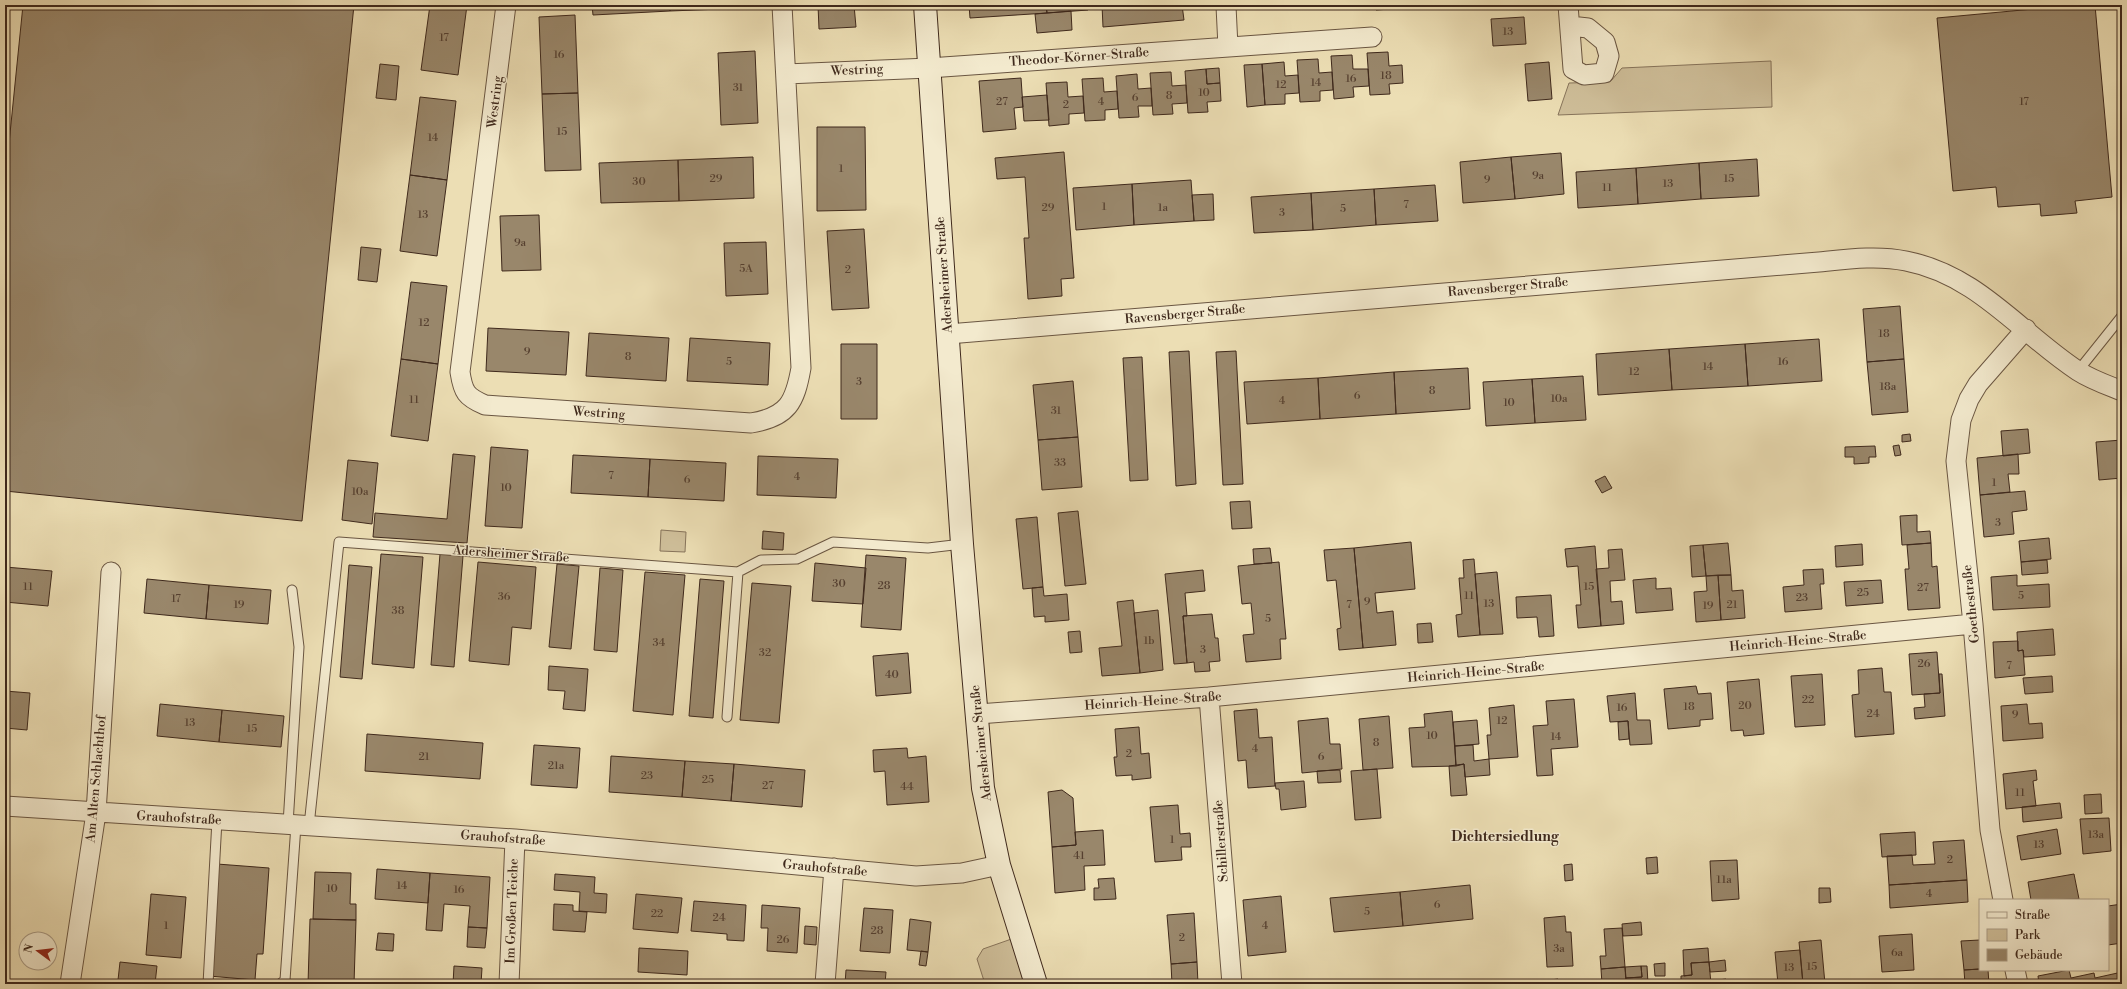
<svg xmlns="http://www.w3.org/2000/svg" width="2127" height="989" font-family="'Libre Bodoni',serif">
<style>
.green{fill:#cfbf9a;stroke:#87745b}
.building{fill:#99876b;stroke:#3f291c}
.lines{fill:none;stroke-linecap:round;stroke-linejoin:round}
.lane-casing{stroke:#6a5642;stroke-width:11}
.street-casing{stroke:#6a5642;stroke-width:21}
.secondary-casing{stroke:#3f291c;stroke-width:24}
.lane{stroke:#f3eace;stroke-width:9}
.street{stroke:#f3eace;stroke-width:19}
.secondary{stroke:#f3eace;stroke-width:22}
.labels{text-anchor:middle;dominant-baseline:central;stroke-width:3;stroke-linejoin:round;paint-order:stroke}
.number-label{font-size:11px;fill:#564030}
.street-label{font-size:13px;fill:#3f291c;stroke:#f3eace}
.neighbourhood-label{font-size:14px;font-weight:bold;fill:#3f291c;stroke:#f3eace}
</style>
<rect width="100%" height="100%" fill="#ecdeb4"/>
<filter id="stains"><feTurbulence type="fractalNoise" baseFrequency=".005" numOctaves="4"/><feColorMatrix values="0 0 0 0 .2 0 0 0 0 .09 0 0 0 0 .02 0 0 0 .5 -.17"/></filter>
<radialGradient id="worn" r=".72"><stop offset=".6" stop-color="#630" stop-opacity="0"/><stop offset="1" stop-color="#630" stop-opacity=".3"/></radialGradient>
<path class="green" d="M1771 61 1772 107 1558 115 1569 83 1610 82 1622 68Z
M661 530 686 532 685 552 660 551Z
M1020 936 1036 984H985L977 959 983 949Z"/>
<path class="building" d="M23 5H354L302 521 5 491V183Z
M430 5H467L458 75 421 70Z
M592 5H670V11L593 15Z
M670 5H746V8L670 11Z
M818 5H854L856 27 819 29Z
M969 5H1046L1047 13 970 18Z
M1046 5H1087L1088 10 1047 13Z
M1102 5H1182L1184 20 1103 27Z
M1376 5H1404V8L1376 10Z
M2076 5H2095L2112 197 2075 201 2077 213 2041 216 2040 204 1998 207 1996 187 1953 191 1937 18Z
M1071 11 1072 30 1037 33 1035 14Z
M575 15 578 93 542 94 539 17Z
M1524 17 1526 44 1493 46 1491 19Z
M755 51 758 123 721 125 718 53Z
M1388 52 1389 66 1402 65 1403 83 1389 84 1390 94 1370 95 1367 53Z
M1352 55 1353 69H1368L1369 86 1353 87 1354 97 1334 99 1331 56Z
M1318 59 1319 73 1332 72 1333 90 1320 91V101L1300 102 1297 60Z
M1284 62 1285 76 1298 75 1299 93 1285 94V104L1265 105 1262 64Z
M1549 62 1552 99 1528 101 1525 64Z
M380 64 399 66 396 100 376 98Z
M1262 64 1265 105 1247 107 1244 65Z
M1219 68 1220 83 1207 84 1206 69Z
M1206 69 1207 84 1220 83 1221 101 1207 102 1208 112 1188 113 1185 71Z
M1171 72 1172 86 1186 85 1187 103 1172 104 1173 114 1153 115 1150 73Z
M1137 74 1138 89 1151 88 1152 106H1138L1139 117 1119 118 1116 76Z
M1021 78 1023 107 1014 108 1016 129 983 132 979 81Z
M1103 78 1104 92 1117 91 1118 109 1105 110V120L1085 121 1082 79Z
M1067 82 1068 97 1083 96 1084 113 1069 114V124L1049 126 1046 83Z
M578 93 581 170 545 171 542 94Z
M1047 95 1049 120 1024 121 1022 97Z
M420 97 456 101 447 180 410 175Z
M817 127H865L866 210 817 211Z
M1064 152 1074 278 1061 279 1062 296 1028 299 1024 238H1029L1025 177 997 179 995 158Z
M1561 153 1564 194 1515 199 1511 157Z
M753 157 754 198 679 201 678 160Z
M1511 157 1515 199 1463 203 1460 162Z
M1757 159 1759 196 1701 199 1699 163Z
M678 160 679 201 601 203 599 163Z
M1699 163 1701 199 1638 204 1636 168Z
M1636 168 1638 204 1578 208 1576 172Z
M410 175 447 180 437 256 400 251Z
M1191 180 1194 221 1134 225 1132 184Z
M1132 184 1134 225 1076 230 1073 188Z
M1435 185 1438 221 1376 225 1374 189Z
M1374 189 1376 225 1313 230 1311 193Z
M1311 193 1313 230 1254 233 1251 197Z
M1213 194 1214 220 1194 221 1192 195Z
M539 215 541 270 502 271 500 216Z
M864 229 869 308 832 310 827 231Z
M766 242 768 294 726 296 724 243Z
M361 247 381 249 377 282 358 280Z
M411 282 447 286 438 364 401 359Z
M1900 306 1904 359 1867 362 1863 309Z
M488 328 569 332 566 375 486 371Z
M589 333 669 338 666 381 586 376Z
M690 338 770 343 768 385 687 381Z
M1819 339 1822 381 1748 386 1745 344Z
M841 344H877V419H841Z
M1745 344 1748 386 1672 390 1669 349Z
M1669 349 1672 390 1598 395 1596 354Z
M1189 351 1196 484 1176 486 1169 352Z
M1236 351 1243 484 1223 485 1216 352Z
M1142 357 1148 480 1130 481 1123 358Z
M401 359 438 364 428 441 391 436Z
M1904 359 1908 412 1872 415 1867 362Z
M1468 368 1470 409 1396 414 1394 372Z
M1394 372 1396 414 1320 419 1318 378Z
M1583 376 1586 420 1535 423 1532 379Z
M1318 378 1320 419 1247 424 1244 382Z
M1532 379 1535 423 1486 426 1483 382Z
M1073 381 1078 437 1038 440 1033 385Z
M2028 429 2030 453 2003 456 2001 431Z
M1910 434 1911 441 1902 442V435Z
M1078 437 1082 487 1042 490 1038 440Z
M2122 440V478L2099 480 2096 442Z
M1899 445 1901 455 1895 456 1893 446Z
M1875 446 1876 457H1869V463L1854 464V457H1845V447Z
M491 447 528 450 522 528 485 526Z
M453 454 475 456 467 543 373 537 375 513 447 519Z
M2018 454 2019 474H2008L2010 492 1980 495 1977 458Z
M573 455 650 459 648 497 571 493Z
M758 456 838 459 836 498 757 495Z
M650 459 726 463 724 501 648 497Z
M348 460 378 463 372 524 342 520Z
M1605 476 1612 488 1602 493 1595 481Z
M2025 491 2027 510 2012 512 2014 534 1984 537 1980 495Z
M1250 501 1252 528 1232 529 1230 502Z
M1078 511 1086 584 1065 586 1058 513Z
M1917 515V532L1930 531 1931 543 1902 545 1900 516Z
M1037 517 1043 587 1023 589 1016 519Z
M763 531 784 533 783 550 762 549Z
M2049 538 2051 559 2021 562 2019 541Z
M1411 542 1415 589 1375 593 1377 613 1393 611 1396 645 1363 648 1354 548Z
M1728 543 1731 575 1706 576 1703 545Z
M1931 543 1932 567 1937 566 1940 608 1908 610 1905 569H1909L1907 545Z
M1862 544 1863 565 1836 567 1835 546Z
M1703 545 1706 576 1692 577 1690 546Z
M1595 546 1601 626 1578 628 1576 605H1581L1578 566 1567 567 1565 549Z
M1270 548 1272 563 1254 564 1253 549Z
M1354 548 1363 648 1339 650 1337 629 1341 628 1336 580 1327 581 1324 550Z
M1622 549 1625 580 1610 581 1611 602 1622 601 1624 624 1601 626 1596 569 1609 568 1608 550Z
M381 554 423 557 414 668 372 664Z
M440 554 463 556 454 667 431 665Z
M866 555 906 558 901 630 861 627Z
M1474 559 1480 635 1458 637 1456 615 1462 614 1459 578H1464L1463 560Z
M2047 560 2048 573 2022 575 2021 562Z
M478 562 536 567 531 629 512 627 509 665 469 661Z
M1279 562 1286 639H1280L1281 659 1246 662 1243 635 1254 634 1251 603 1242 604 1238 566Z
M815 563 866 568 863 604 812 601Z
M557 564 579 566 571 649 549 647Z
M349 565 372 567 362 679 340 677Z
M5 567 52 571 48 606 5 602Z
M600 568 623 570 617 652 594 650Z
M1823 569 1824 584H1820L1822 609 1785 612 1783 587 1804 585 1803 570Z
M1203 570 1205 591 1185 593 1187 616H1183L1187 663 1174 664 1165 574Z
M645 572 685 575 673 715 633 711Z
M1497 572 1503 634 1480 635 1475 574Z
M1718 575 1721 620 1696 622 1694 592 1707 591 1706 576Z
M1718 575H1731L1732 591 1743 590 1745 618 1721 620Z
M2017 575V586L2049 584 2050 607 1993 610 1991 577Z
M1656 578V589L1671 588 1673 610 1636 613 1633 580Z
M147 579 209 585 206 619 144 613Z
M700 579 724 581 713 718 689 716Z
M1881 580 1883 603 1846 606 1844 582Z
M752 583 791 586 779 723 740 720Z
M209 585 271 590 268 624 206 619Z
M1043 587 1044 596 1067 594 1069 620 1045 622V616L1034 617 1032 588Z
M1551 595 1554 636 1539 637 1537 617 1517 618 1516 597Z
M1133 600 1140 673 1102 676 1099 648 1122 646 1117 602Z
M1158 610 1163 670 1140 673 1134 613Z
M1212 614 1215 638H1218L1220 661 1209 662 1210 671 1195 672 1194 662 1187 663 1183 616Z
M1431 623 1433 642 1418 643 1417 624Z
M2053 629 2055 655 2024 657 2023 650 2018 651 2017 632Z
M1080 631 1082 652 1070 653 1068 632Z
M2018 641V651L2023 650 2025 675 1995 678 1993 642Z
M1937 652 1940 693 1912 695 1909 654Z
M908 653 911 693 876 696 873 656Z
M549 666 588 669 585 711 563 709 565 691 548 690Z
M1882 668 1884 692H1891L1894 734 1855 737 1852 695 1859 694 1858 670Z
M1822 674 1825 725 1795 727 1791 676Z
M1939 674H1942L1945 716 1915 719 1914 708 1925 707 1924 694 1940 693Z
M2052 676 2053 692 2025 694 2023 678Z
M1759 679 1764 734 1744 736 1743 730 1731 731 1727 682Z
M1696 686 1698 694 1711 693 1713 719 1700 720V726L1668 729 1664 689Z
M5 691 30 693 27 730 5 728Z
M1635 693 1637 720H1650L1652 744 1630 745 1628 721 1610 722 1607 696Z
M1574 699 1578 747 1551 749 1553 775 1537 776 1533 726 1548 725 1546 701Z
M160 704 222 710 219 742 157 736Z
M2027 704 2029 724 2042 723 2043 738 2003 741 2001 706Z
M1514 705 1518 757 1489 759 1487 735H1491L1489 708Z
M1257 709 1259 738 1272 737 1275 786 1248 788 1246 760 1238 761 1234 711Z
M222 710 284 716 281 747 219 742Z
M1452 711 1456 766 1412 767 1409 728 1425 727 1424 714Z
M1389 716 1393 768 1363 770 1359 719Z
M1328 718 1330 744H1340L1342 769 1302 773 1298 721Z
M1477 720 1479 744 1455 746 1453 722Z
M1628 721 1629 739 1619 740 1618 722Z
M1139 727 1141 754 1149 753 1151 778 1132 780V775L1116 776 1114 757H1117L1115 729Z
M367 734 483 743 480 779 365 771Z
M534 745 580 748 577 788 531 785Z
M1473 745 1474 761 1489 759 1490 775 1465 777 1464 764 1456 766 1455 746Z
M907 748 908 758 926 756 929 802 887 805 885 771 874 772 873 750Z
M611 756 685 761 682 797 609 792Z
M685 761 734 764 731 801 682 797Z
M734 764 805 770 802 807 731 801Z
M1464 764 1467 795 1451 796 1449 766Z
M1377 769 1381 818 1355 820 1351 771Z
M1340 770 1341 782 1318 783 1317 771Z
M2036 770 2037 780 2033 781 2036 806 2006 809 2003 774Z
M1304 781 1306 807 1281 810 1279 789H1276L1275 783Z
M1062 790 1073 798 1076 845 1052 847 1048 792Z
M2101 794 2102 813 2085 814 2084 795Z
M2060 803 2062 818 2023 822 2022 807Z
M1178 805 1180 834 1190 833 1191 847H1181L1182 860 1155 862 1150 807Z
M2109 818 2111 851 2083 854 2080 819Z
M2057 829 2061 854 2021 860 2017 836Z
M1103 830 1105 865 1084 866 1085 890 1055 893 1052 847 1076 845 1075 832Z
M1915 832 1916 855 1882 857 1880 834Z
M1964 840 1967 880 1889 885 1887 856 1912 855 1913 865 1935 864 1933 842Z
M1657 857 1658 873 1647 874 1646 858Z
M1737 860 1739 899 1712 901 1710 861Z
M217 864 269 868 263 954H257L255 980 209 976Z
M1572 864 1573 880 1565 881 1564 865Z
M377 869 430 873 428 903 375 899Z
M315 872 351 873 350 904H356V920L313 919Z
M430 873 490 877 487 928 468 927 470 906 444 904 442 931 426 930Z
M555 874 595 877 594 893 607 894 606 913 579 911 580 892 554 890Z
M2074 874 2079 899 2031 900 2028 882Z
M1114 878 1116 899 1094 900V888H1099L1098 879Z
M1967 880 1968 902 1890 908 1889 885Z
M1470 885 1473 919 1403 926 1400 892Z
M1819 888H1830L1831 902 1819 903Z
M1400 892 1403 926 1334 932 1330 898Z
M151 894 186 897 181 958 146 955Z
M636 894 682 898 678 933 633 929Z
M1281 896 1286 952 1248 956 1243 900Z
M694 901 746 905 744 941 727 940V934L691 931Z
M554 904 573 905V911L587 912 585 932 553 930Z
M2122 904V943L2108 945V906Z
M762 905 800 908 797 953 767 951 768 928H761Z
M864 908 893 910 890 953 860 951Z
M1194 913 1197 962 1171 964 1167 915Z
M1565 916 1566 932H1571L1573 966 1547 967 1544 918Z
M310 919 356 920 354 984H308Z
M910 919 931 922 928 952 907 950Z
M1641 922 1642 935 1623 936 1622 924Z
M805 926 817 927 816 945 804 944Z
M468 927 487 928 485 948 467 947Z
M1622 928 1625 967 1601 969 1600 956H1606L1604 929Z
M378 933 394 934 393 951 376 950Z
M1912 934 1914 970 1882 972 1879 936Z
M1821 940 1825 984H1803L1799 942Z
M1980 940V969L1964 970 1961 941Z
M639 948 688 951 687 975 638 972Z
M1708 948 1709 962 1691 963 1692 975 1684 976 1683 950Z
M1800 950 1803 984H1778L1775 952Z
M921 951 928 952 926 966 919 965Z
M1725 960 1726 971 1710 972 1709 962Z
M120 962 157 966 155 984 118 980Z
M1197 962 1198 984H1172L1171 964Z
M1709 962 1711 984H1681V976L1692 975 1691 963Z
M1665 963V976H1655L1654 964Z
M454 966 482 968 481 984H453Z
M1641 966 1642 977 1626 978 1625 967Z
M1641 966H1647L1648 984H1626V978L1642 977Z
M1625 967 1626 984H1602L1601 969Z
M1980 969 1988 970 1989 984H1965L1964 970Z
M846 970 886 972 885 984H845Z
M2069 970 2071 978 2094 973 2095 978 2122 972V984H2039L2038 976Z
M1558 979 1559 984H1542V981Z
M1726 979V984H1711L1710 981Z
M1542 981V984H1522V982Z"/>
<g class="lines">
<defs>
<path id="lane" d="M2078 371 2122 316
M727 717 738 572
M288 824 299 647 292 590
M309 826 339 542 738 572 761 560 797 559 833 542 928 548 962 544
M208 984 217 820
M280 984 285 980 296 825"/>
<path id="street" d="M506 5 460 372C463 392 466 397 485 405L751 423C788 417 795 402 801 368L782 5
M1568 5 1573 69 1584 75 1604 73 1609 56 1605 42 1588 28 1570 26
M1226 6 1228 47
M786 74 929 68 1372 37
M948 334 1819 262C1848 259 1878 255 1906 261 1978 275 2020 333 2078 371 2092 380 2107 385 2122 391
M1209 697 1232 984
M978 714 1209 697 1973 624
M5 806 515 839 916 876 962 873 999 865
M2003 900 1990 830 1973 624 1956 461 1961 420 1969 399 1978 384 2026 329
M2015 970 2018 984
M70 984 96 813 111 572
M509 984 515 839
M825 984 834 868"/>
<path id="secondary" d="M925 5 962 544 983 788 999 865 1036 984"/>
</defs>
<use href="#lane" class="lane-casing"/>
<use href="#street" class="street-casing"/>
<use href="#secondary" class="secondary-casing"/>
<use href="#lane" class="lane"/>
<use href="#street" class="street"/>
<use href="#secondary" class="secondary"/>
</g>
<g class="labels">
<g class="number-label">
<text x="1508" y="32">13</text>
<text x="444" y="38">17</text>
<text x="559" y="55">16</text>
<text x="1386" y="76">18</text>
<text x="1351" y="79">16</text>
<text x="1316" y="83">14</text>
<text x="1281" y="85">12</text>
<text x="738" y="88">31</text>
<text x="1204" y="93">10</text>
<text x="1169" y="96">8</text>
<text x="1135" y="98">6</text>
<text x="1002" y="102">27</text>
<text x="1101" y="102">4</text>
<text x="2024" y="102">17</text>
<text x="1066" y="105">2</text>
<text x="562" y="132">15</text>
<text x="433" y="138">14</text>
<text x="841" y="169">1</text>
<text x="1538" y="176">9a</text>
<text x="716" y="179">29</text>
<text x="1729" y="179">15</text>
<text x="1487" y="180">9</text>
<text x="639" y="182">30</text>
<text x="1668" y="184">13</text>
<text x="1607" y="188">11</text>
<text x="1406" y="205">7</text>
<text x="1104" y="207">1</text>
<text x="1048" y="208">29</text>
<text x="1163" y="208">1a</text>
<text x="1343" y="209">5</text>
<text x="1282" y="213">3</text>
<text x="423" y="215">13</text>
<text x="520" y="243">9a</text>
<text x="746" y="269">5A</text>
<text x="848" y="270">2</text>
<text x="424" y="323">12</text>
<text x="1884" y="334">18</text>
<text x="527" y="352">9</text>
<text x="628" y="357">8</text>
<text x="729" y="362">5</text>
<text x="1783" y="362">16</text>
<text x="1708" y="367">14</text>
<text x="1634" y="372">12</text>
<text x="859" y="382">3</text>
<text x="1888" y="387">18a</text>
<text x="1432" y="391">8</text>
<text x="1357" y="396">6</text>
<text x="1559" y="399">10a</text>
<text x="414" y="400">11</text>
<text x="1282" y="401">4</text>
<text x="1509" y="403">10</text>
<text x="1056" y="411">31</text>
<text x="1060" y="463">33</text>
<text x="611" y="476">7</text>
<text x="797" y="477">4</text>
<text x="687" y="480">6</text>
<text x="1994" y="483">1</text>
<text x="506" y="488">10</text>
<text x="360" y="492">10a</text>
<text x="1998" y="523">3</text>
<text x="839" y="584">30</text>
<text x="884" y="586">28</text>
<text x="28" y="587">11</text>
<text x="1589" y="587">15</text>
<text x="1923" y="588">27</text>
<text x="1863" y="593">25</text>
<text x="1469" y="596">11</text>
<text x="2021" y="596">5</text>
<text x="504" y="597">36</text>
<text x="1802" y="598">23</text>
<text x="176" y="599">17</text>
<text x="1367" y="602">9</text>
<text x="1489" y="604">13</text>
<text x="239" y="605">19</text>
<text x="1349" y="605">7</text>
<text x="1732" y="605">21</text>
<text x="1708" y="606">19</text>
<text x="398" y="611">38</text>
<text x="1268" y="619">5</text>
<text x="1149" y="641">1b</text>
<text x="659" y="643">34</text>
<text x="1203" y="650">3</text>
<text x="765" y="653">32</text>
<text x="1924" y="664">26</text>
<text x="2009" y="666">7</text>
<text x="892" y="675">40</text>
<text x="1808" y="700">22</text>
<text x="1745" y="706">20</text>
<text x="1689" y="707">18</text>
<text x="1622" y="708">16</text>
<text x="1873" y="714">24</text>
<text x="2015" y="715">9</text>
<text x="1502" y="721">12</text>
<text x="190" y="723">13</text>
<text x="252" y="729">15</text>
<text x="1432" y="736">10</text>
<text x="1556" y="737">14</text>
<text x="1376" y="743">8</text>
<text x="1255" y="749">4</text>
<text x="1129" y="754">2</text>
<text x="424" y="757">21</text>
<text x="1321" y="757">6</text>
<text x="556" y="766">21a</text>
<text x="647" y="776">23</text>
<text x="708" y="780">25</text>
<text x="768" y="786">27</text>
<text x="907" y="787">44</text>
<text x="2020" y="793">11</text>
<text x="2096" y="835">13a</text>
<text x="1172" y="840">1</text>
<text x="2039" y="845">13</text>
<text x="1079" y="856">41</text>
<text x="1950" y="860">2</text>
<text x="1724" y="880">11a</text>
<text x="402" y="886">14</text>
<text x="332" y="889">10</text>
<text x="459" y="890">16</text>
<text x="1929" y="894">4</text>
<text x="1437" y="905">6</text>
<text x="1367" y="912">5</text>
<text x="657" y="914">22</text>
<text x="719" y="918">24</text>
<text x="166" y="926">1</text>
<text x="1265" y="926">4</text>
<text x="877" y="931">28</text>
<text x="1182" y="938">2</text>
<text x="783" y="940">26</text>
<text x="1559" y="949">3a</text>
<text x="1897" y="953">6a</text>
<text x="1812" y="967">15</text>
<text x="1789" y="968">13</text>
</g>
<g class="street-label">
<text transform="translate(1079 57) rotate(-4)">Theodor-Körner-Straße</text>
<text transform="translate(857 70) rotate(-3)">Westring</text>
<text transform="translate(495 102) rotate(-83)">Westring</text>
<text transform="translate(944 275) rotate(-94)">Adersheimer Straße</text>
<text transform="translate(1508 287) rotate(-5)">Ravensberger Straße</text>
<text transform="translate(1185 314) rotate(-5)">Ravensberger Straße</text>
<text transform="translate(599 413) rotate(4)">Westring</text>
<text transform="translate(511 554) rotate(4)">Adersheimer Straße</text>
<text transform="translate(1971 604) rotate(-96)">Goethestraße</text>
<text transform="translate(1798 641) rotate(-5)">Heinrich-Heine-Straße</text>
<text transform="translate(1476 672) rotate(-5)">Heinrich-Heine-Straße</text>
<text transform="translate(1153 701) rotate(-4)">Heinrich-Heine-Straße</text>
<text transform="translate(981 743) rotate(-96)">Adersheimer Straße</text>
<text transform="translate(96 779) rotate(-85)">Am Alten Schlachthof</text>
<text transform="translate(179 818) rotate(3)">Grauhofstraße</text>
<text transform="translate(503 838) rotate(4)">Grauhofstraße</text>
<text transform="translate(1221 841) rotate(-94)">Schillerstraße</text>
<text transform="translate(825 868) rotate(5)">Grauhofstraße</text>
<text transform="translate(512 911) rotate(-88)">Im Großen Teiche</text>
</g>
<g class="neighbourhood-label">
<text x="1505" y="837">Dichtersiedlung</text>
</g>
</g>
<rect width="2127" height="989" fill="none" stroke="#ecdeb4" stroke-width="20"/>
<rect x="6" y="6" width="2115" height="977" fill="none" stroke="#3f291c" stroke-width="2"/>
<rect x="10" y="10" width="2107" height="969" fill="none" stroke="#3f291c"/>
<rect x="1979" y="899" width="130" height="72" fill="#f3eace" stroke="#ab9d87"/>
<rect x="1987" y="912" width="20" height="6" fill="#f3eace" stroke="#ab9d87"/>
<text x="2015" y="919" font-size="12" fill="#3f291c">Straße</text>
<rect x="1987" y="929" width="20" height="12" fill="#cfbf9a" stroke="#ab9d87"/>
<text x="2015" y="939" font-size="12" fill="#3f291c">Park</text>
<rect x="1987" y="949" width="20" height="12" fill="#99876b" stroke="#ab9d87"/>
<text x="2015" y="959" font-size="12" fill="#3f291c">Gebäude</text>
<g transform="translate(38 951) rotate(285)"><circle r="19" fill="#f3eace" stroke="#ab9d87"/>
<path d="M0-3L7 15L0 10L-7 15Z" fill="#8f2418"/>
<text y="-6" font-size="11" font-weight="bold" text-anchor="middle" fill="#3f291c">N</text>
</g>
<rect width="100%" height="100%" filter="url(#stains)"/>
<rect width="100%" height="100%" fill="url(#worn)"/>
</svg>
